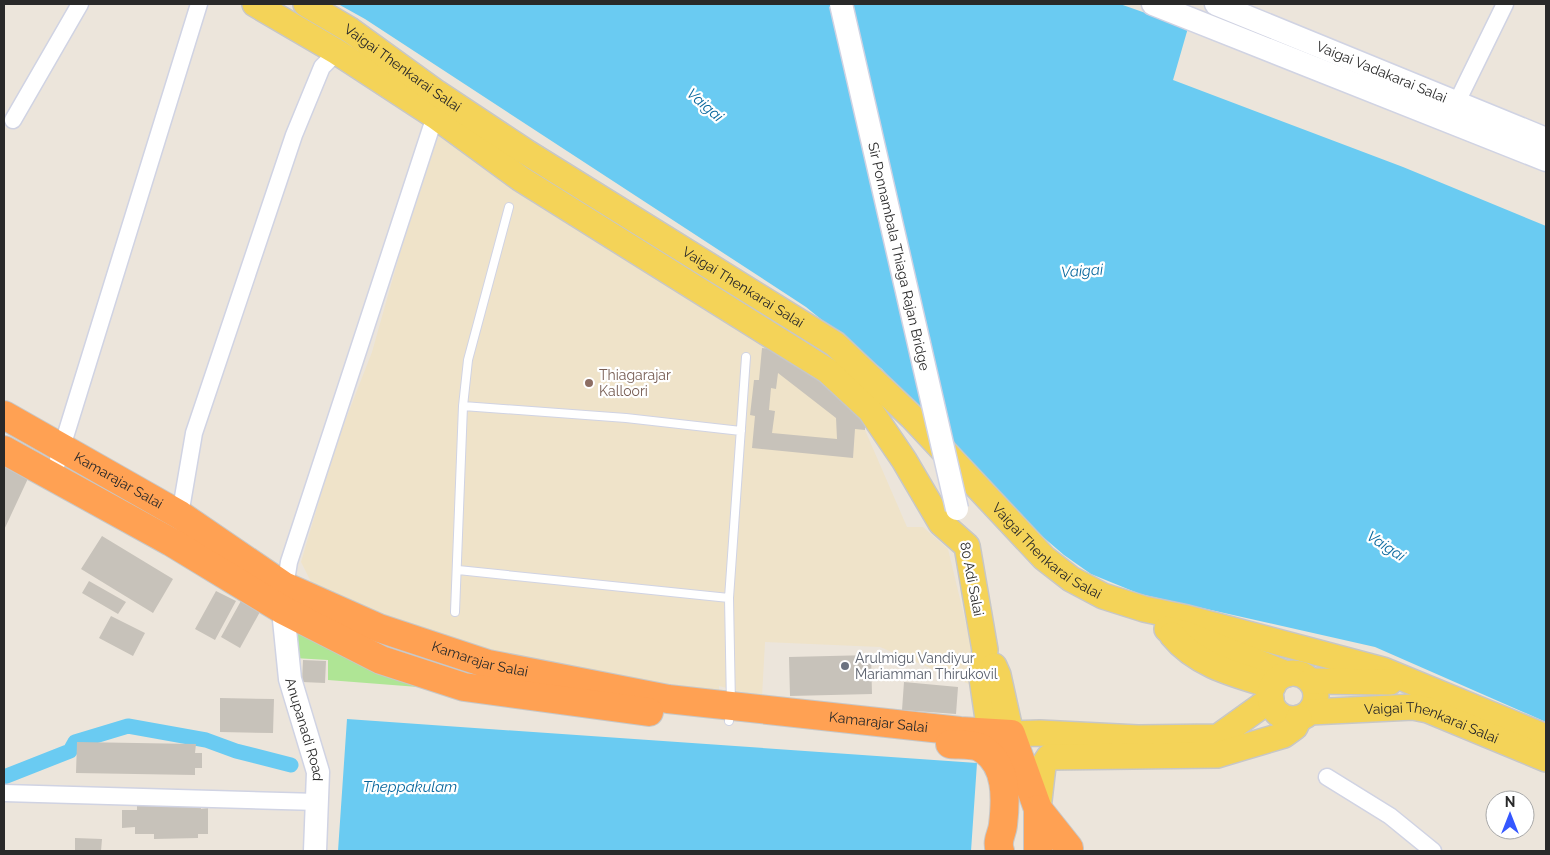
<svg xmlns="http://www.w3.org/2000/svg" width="1550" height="855" font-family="Raleway,sans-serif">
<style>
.education{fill:#efe3c9}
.green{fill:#afe595}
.water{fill:#6acbf2}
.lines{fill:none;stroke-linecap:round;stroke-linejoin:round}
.canal{stroke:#6acbf2;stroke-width:15}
.building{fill:#c7c2ba;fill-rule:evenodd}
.lane-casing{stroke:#d0d3e3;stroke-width:10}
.street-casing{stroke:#d0d3e3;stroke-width:19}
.secondary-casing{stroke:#d0d3e3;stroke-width:25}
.primary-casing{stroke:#c7c7c7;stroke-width:28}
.highway-casing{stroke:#c7c7c7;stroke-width:30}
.lane{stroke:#fff;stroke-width:8}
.street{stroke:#fff;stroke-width:16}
.secondary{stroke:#fff;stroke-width:22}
.primary{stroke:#f4d358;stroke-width:25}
.highway{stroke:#ffa153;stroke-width:28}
.secondary-bridge-casing{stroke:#d0d3e3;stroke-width:25;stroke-linecap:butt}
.secondary-bridge{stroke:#fff;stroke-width:22}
.education-dot{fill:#8d6e63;stroke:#fff;stroke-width:2}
.worship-dot{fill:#6b7280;stroke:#fff;stroke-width:2}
.labels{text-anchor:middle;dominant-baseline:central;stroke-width:4.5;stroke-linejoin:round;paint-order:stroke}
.street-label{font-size:14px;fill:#292929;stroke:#fff}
.education-label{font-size:14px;fill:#785e54;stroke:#fff;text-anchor:start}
.worship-label{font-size:14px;fill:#5b616d;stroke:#fff;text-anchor:start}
.water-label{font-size:15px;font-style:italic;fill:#09689e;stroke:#fff}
</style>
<rect width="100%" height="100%" fill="#ece5db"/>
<path class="education" d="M437 122 768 343 858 414 907 527H923L948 549 978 674 971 685 880 647 765 642 762 697 719 686V691L624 678 478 655 311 588V582L301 562 335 447 372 352Z"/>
<path class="green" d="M289 624 431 688 328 680V660L294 658Z"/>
<path class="water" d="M338 4H1120L1188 28 1173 80 1403 167 1546 226V722L1375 647 1140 594 1091 574 1064 555 978 481 882 369 806 307 365 19Z
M347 719 977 763 971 851H338Z"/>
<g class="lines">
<path class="canal" d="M4 777 70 751 75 742 128 726 206 740 236 751 291 765"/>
</g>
<path class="building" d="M762 348 782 350 850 401 849 409 865 419V430L855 429 853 458 752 448 755 416 750 415 754 380H759ZM778 373 836 418 837 439 772 433 775 411 769 410 771 388 776 389Z
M4 459 31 472 4 530Z
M102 536 173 579 153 613 81 569Z
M89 581 126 602 118 614 82 593Z
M216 591 236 601 215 640 195 629Z
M242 599 261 610 240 648 221 637Z
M111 616 145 633 133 656 99 638Z
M871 655 872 694 790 696 789 657Z
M303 660 326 661 325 683 302 682Z
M904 682 958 687 956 714 902 710Z
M220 698 274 699 273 733 220 732Z
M77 742 196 744 195 753H202V768H195V775L76 773Z
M137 804H201V809L208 808V834H198V838L154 839V834H135V827L122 828V810H137Z
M75 838 102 839 101 851H75Z"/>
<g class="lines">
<defs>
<path id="lane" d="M463 406 626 418 741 431
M458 570 729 598
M455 612 463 406 468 360 509 207
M729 721 731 706 729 598 746 357"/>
<path id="street" d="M1457 102 1505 4
M13 120 80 4
M53 476 199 4
M180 515 194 433 294 135 322 67 337 52
M284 593 289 562 435 116
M1327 777 1390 816 1433 851
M4 793 318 802"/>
<g id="secondary">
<path d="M1153 4 1546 160"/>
<path id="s1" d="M1216 4 1546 139"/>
<path id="s2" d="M283 610 290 679 318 772 315 851"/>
</g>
<g id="primary">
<path d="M255 4 337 52 435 116 521 179 828 371 870 410 904 460 941 523 967 546 985 650 982 678 993 753"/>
<path id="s3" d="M306 4 350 30 437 93 526 152 835 344 912 417 1044 558 1071 579 1103 596 1144 609 1187 618 1383 670 1546 737"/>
<path d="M1167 629 1186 634 1287 674"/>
<path d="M1172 635C1197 666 1237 675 1273 686"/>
<path d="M994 666 998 675 1011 734 1040 733 1138 738 1218 737 1271 699"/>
<circle cx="1293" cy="696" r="23"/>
<path d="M1311 681 1390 682"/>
<path id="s4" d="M1310 712 1413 707 1428 710 1546 759"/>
<path d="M1038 809 1043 766 1049 757 1217 755 1284 735 1295 727 1299 718"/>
</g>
<g id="highway">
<path id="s5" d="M4 415 180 515 284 586 379 628 488 664 668 699 960 731 1011 734 1038 809 1069 848"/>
<path d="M4 450 171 542 283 610 381 660 464 687 649 712"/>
<path d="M950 744C959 745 974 744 981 748 1008 764 1006 799 1003 825 1002 835 996 840 1000 851"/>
<path d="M1038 809V851"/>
</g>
</defs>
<use href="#lane" class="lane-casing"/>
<use href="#street" class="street-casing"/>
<use href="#secondary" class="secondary-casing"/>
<use href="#primary" class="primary-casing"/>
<use href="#highway" class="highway-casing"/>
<use href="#lane" class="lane"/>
<use href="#street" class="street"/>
<use href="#secondary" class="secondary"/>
<use href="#primary" class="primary"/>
<use href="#highway" class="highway"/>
<defs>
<g id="secondary-bridge">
<path id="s6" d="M841 4 957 509"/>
</g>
</defs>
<use href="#secondary-bridge" class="secondary-bridge-casing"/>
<use href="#secondary-bridge" class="secondary-bridge"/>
</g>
<circle class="education-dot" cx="589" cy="383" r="5"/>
<circle class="worship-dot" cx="845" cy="666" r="5"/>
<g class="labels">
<g class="street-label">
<text stroke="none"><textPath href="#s3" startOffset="116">Vaigai Thenkarai Salai</textPath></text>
<text stroke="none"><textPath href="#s1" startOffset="179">Vaigai Vadakarai Salai</textPath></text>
<text stroke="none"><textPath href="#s6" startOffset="259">Sir Ponnambala Thiaga Rajan Bridge</textPath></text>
<text stroke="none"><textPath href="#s3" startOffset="521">Vaigai Thenkarai Salai</textPath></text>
<text stroke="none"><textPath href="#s5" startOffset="132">Kamarajar Salai</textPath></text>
<text stroke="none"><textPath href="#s3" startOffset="926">Vaigai Thenkarai Salai</textPath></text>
<text transform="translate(972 579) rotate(79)">80 Adi Salai</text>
<text stroke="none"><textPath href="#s5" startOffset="538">Kamarajar Salai</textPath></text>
<text stroke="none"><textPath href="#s5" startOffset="942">Kamarajar Salai</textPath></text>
<text stroke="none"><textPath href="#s4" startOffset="124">Vaigai Thenkarai Salai</textPath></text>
<text stroke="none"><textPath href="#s2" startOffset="122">Anupanadi Road</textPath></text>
</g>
<g class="education-label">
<text x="599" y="375">Thiagarajar<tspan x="599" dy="16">Kalloori</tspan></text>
</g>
<g class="worship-label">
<text x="855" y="658">Arulmigu Vandiyur<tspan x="855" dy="16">Mariamman Thirukovil</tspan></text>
</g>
<g class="water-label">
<text transform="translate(705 105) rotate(41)">Vaigai</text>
<text transform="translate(1082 271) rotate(-4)">Vaigai</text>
<text transform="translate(1386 546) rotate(33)">Vaigai</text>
<text x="410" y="787">Theppakulam</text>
</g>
</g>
<rect width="1550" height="855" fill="none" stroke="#292929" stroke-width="10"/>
<g transform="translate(1510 815)"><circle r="24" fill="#ffffff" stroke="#a9a9a9"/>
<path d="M0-4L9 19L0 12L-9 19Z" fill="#3557ff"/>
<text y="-8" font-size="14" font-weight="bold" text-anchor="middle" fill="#292929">N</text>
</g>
</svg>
